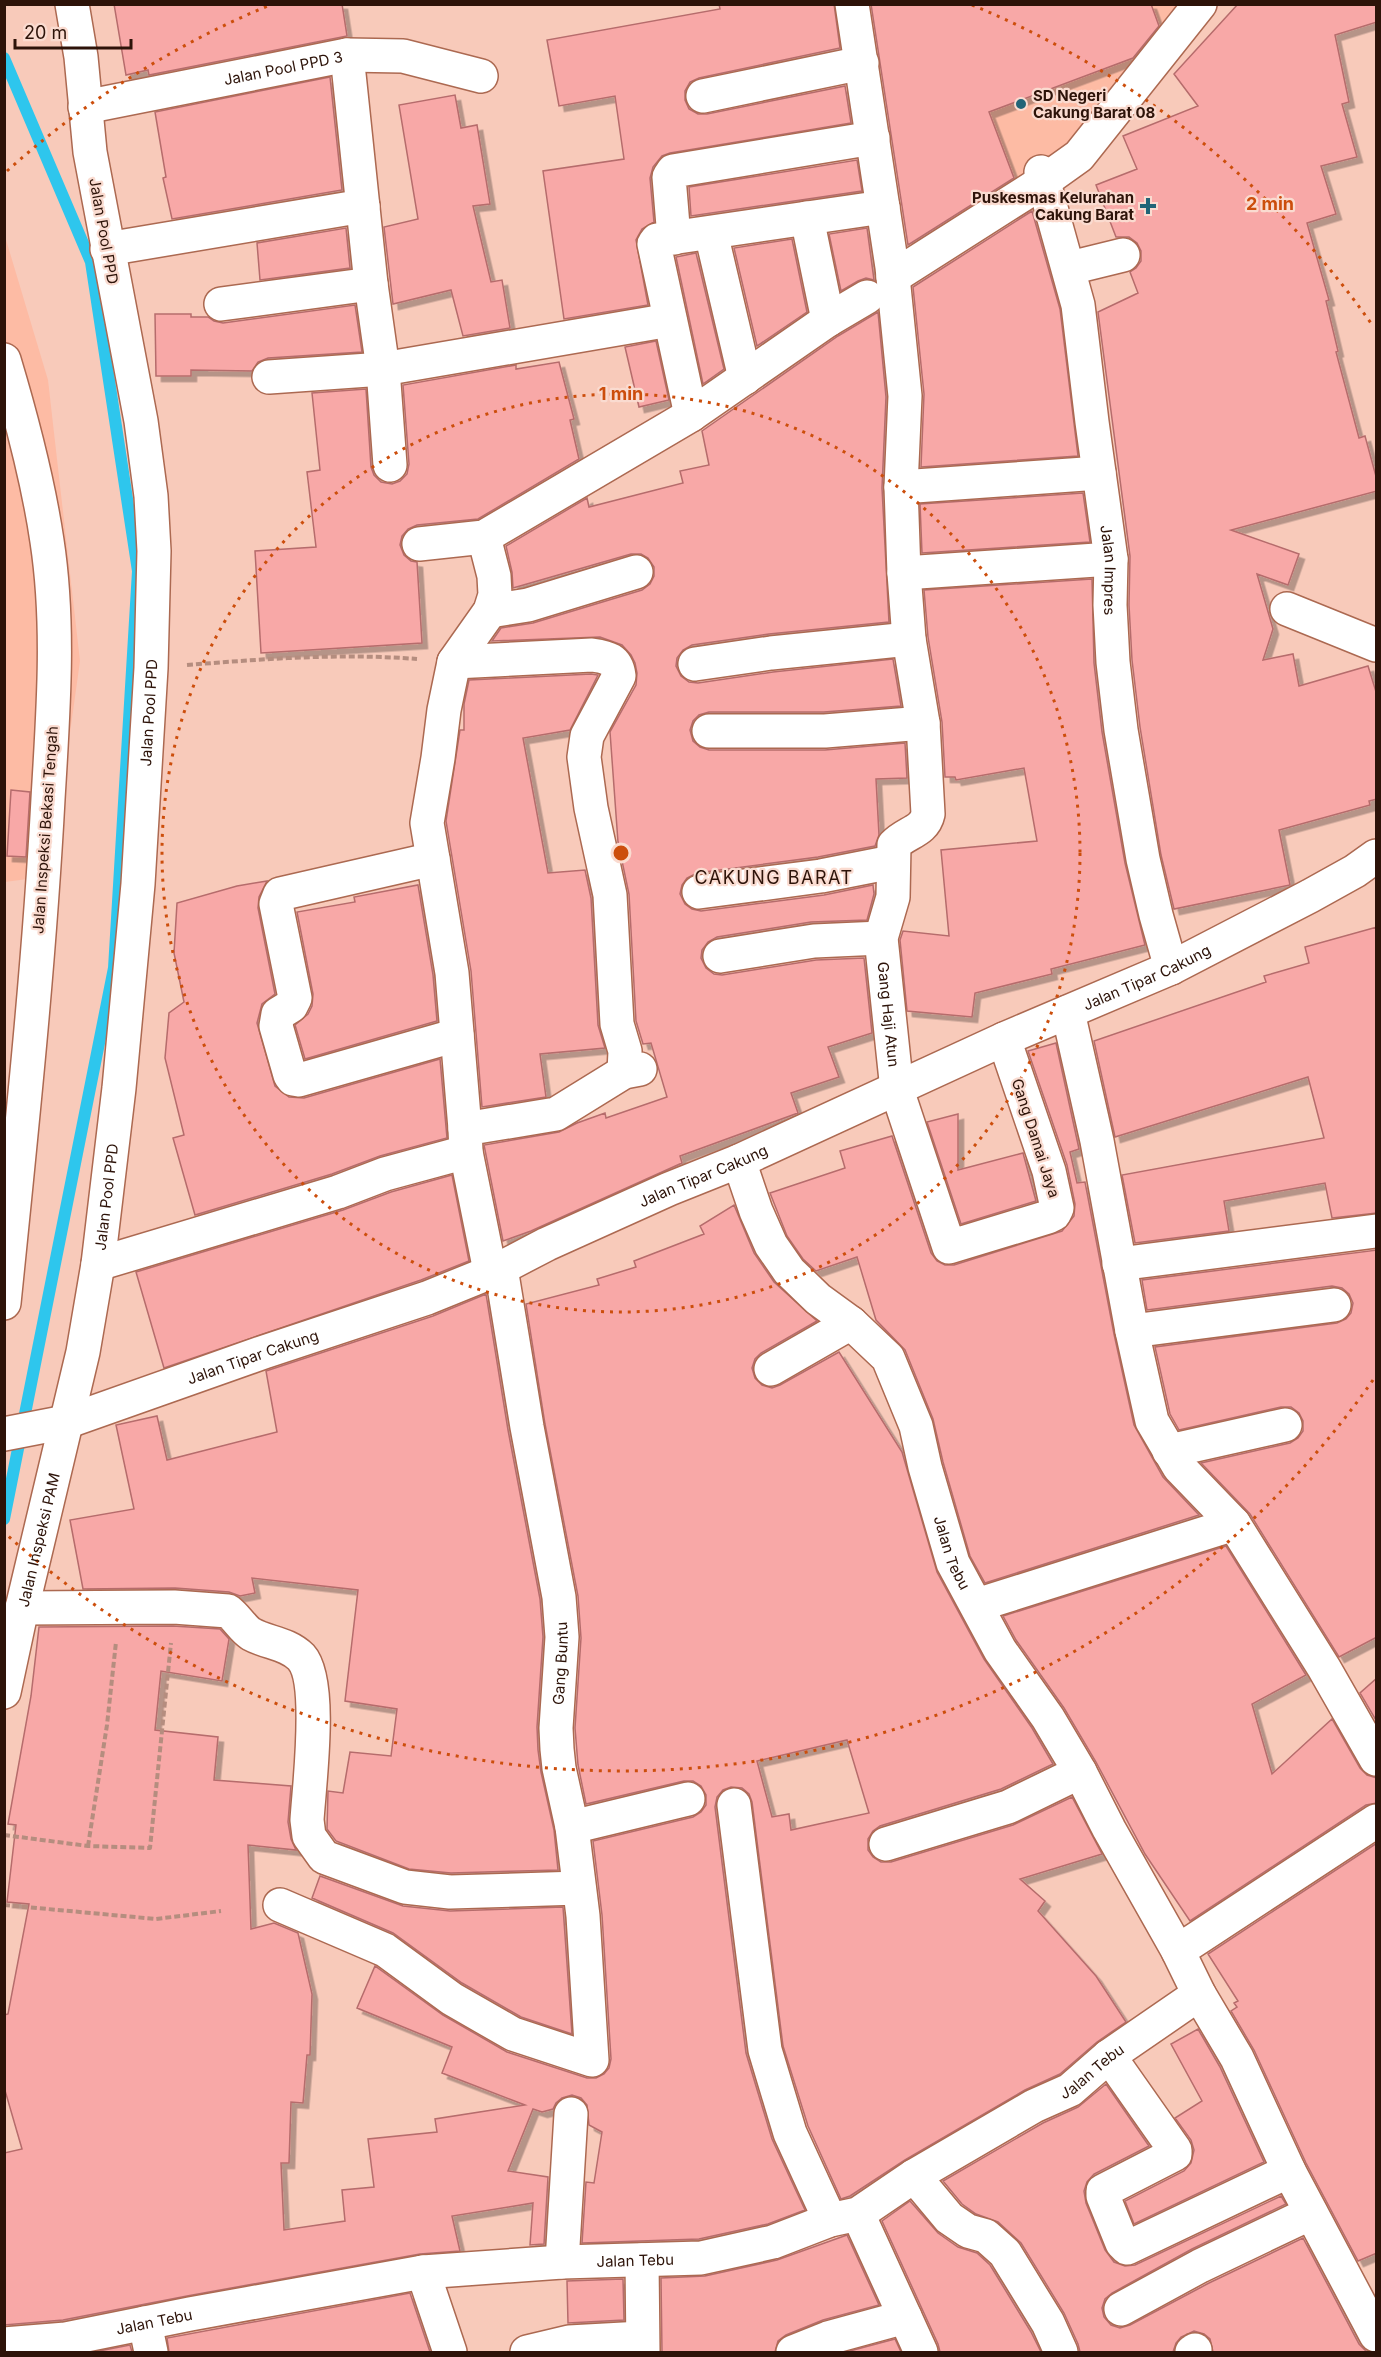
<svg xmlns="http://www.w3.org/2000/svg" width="1381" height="2357" font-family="Inter,sans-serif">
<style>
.built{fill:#fdbba4}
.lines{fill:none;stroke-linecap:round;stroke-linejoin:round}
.stream{stroke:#2ec6ed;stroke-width:12}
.building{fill:#f8a8a7;stroke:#b66c6c;stroke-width:1.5;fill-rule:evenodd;filter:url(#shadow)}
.street-casing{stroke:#ac6951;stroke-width:36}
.secondary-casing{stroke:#ac6951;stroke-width:36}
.path{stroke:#b58d7f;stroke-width:4;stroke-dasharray:6 3;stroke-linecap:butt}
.street{stroke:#fff;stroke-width:33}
.secondary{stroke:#fff;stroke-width:33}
.ring{fill:none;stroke:#cc4e0c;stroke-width:3;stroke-dasharray:3 6}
.poi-dot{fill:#216477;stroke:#fadbd0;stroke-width:2}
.labels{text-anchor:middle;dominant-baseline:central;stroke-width:4.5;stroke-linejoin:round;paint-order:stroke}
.street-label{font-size:15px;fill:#2d1309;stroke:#fadbd0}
.poi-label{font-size:15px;font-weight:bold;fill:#2d1309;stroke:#fadbd0;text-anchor:start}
.quarter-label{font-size:18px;letter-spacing:1.5px;fill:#2d1309;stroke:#fadbd0}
.centre{fill:#cc4e0c;stroke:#fadbd0;stroke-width:3}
.ring-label{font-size:18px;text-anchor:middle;font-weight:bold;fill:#cc4e0c;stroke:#fadbd0;stroke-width:4.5;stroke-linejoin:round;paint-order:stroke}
</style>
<defs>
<filter id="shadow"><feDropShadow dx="5.5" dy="5.5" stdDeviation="0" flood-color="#0004"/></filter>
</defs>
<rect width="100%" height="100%" fill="#f8caba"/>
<path class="built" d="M1027 5H1199L1170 46 1023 189 960 213 944 167Z
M4 233 48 380 80 661 50 876 5 882Z"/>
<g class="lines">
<path class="stream" d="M4 58 91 262 138 571 114 968 4 1519"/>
</g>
<path class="building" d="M114 4H342L347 36 149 75 148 70 126 75Z
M719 4H834L840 48 699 78 690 82 685 91V100L689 109 698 114H707L845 86 851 123 670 153 662 156 653 167 650 178 654 222 642 229 636 240 648 305 564 319 543 171 624 159 615 96 559 106 547 40 720 9Z
M871 4H1151L1159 26 1133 58 989 112 1014 178 908 245Z
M1238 4H1377V22L1335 35 1349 102 1342 104 1357 157 1321 166 1336 214 1307 223 1329 300 1326 301 1338 351 1336 352 1359 438 1365 436 1377 480V491L1231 530 1299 554 1288 585 1257 574 1273 629 1263 660 1293 654 1299 686 1368 666 1377 695V799L1369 801 1370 805 1279 830 1290 885 1174 909 1161 855 1140 727 1132 660 1129 605 1130 556 1098 312 1138 293 1130 272 1136 268 1141 261V251L1137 243 1129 237H1116L1096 185 1137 169 1123 136 1198 106 1174 74Z
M330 77 342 190 172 219 163 178 166 177 155 112Z
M455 95 461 128 477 125 490 204 473 206 491 282 502 280 510 328 463 336 451 290 393 304 384 227 418 219 399 105Z
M857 160 862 191 691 216 689 187Z
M1032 211 1060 309 1078 456 921 467 924 394 913 287Z
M346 228 350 268 260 280 257 243Z
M867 228 874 280 866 278 858 281 841 291 829 234Z
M792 239 807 312 757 346 734 248Z
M696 253 724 369 703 384 676 257Z
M355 305 362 352 268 358 258 362 252 371 191 370V376H156L155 314H191V317H208L214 321 223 323Z
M878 312 886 397 882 488 889 622 769 634 692 645 683 650 677 658 676 666 681 676 689 682 698 683 773 672 893 659 901 706 824 712H709L699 715 693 721 690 730 693 741 700 747 709 750H825L905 743 907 778 876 779 879 835 875 846 818 857 697 873 687 878 682 885 680 894 685 904 692 909 701 911 824 895 873 885 874 894 867 920 811 922 717 937 708 942 702 950 701 958 706 968 714 974 722 975 816 960 864 958 872 1033 828 1047 839 1077 791 1093 798 1113 680 1156 682 1163 531 1231 503 1241 484 1145 559 1132 577 1123 605 1113 606 1118 667 1097 651 1043 643 1044 636 1021 629 894 618 842 610 732 636 685 637 673 635 663 631 655 622 645 600 637 492 641 501 628 533 623 642 590 650 584 654 576V567L648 558 641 554H631L513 588 512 572 506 546 587 498 589 507 683 483 680 471 709 465 702 431 838 336Z
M656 341 669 400 639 407 625 347Z
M559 362 574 419 570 420 579 459 478 519 417 525 408 529 402 536 400 545 404 555 411 561 417 562 422 643 261 653 255 551 316 547 307 472 320 470 312 393 366 389 371 467 374 475 381 482 392 484 400 481 407 474 409 464 403 385 516 365V369Z
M1083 493 1090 542 922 553 920 504Z
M1092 579 1094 663 1102 732 1125 863 1145 945 1051 969 1052 974 975 993 972 1017 907 1011 900 940 903 931 949 936 941 850 1037 841 1024 768 956 780 955 777H945L942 722 928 637 924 590Z
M591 674 598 675 570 730 523 738 548 873 585 870 591 898 598 1025 605 1048 540 1054 546 1097 482 1107 471 971 446 821 460 730H464V704L469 680Z
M11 790 30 792 26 857 7 856Z
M267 881 259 897 258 908 275 994 262 1004 257 1023 275 1086 289 1097 304 1098 440 1059 447 1138 380 1156 332 1174 195 1215 173 1138 184 1135 165 1058 169 1013 184 1002 174 953 177 903 237 886Z
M418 885 433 975 437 1021 305 1059 295 1025 308 1014 312 1006 313 994 297 912 355 902 354 897Z
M1377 927V1213L1332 1218 1325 1183 1224 1201 1229 1231 1135 1243 1122 1175 1324 1138 1308 1077 1115 1137 1094 1041 1266 982 1264 976 1309 963 1305 947Z
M1056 1043 1079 1149 1070 1152 1077 1183 1085 1182 1114 1334 1134 1425 1163 1477 1199 1515 985 1583 970 1556 943 1462 933 1419 905 1350 876 1320 857 1257 816 1271 803 1259 787 1236 770 1193 845 1168 840 1151 892 1136 931 1253 937 1261 945 1265H954L1062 1231 1074 1216 1075 1204 1067 1165 1028 1051Z
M958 1114V1170L1023 1153 1036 1201 961 1224 927 1122Z
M452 1175 469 1261 421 1280 164 1368 136 1272 343 1210 391 1192Z
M734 1205 754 1253 774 1282 817 1321 761 1353 755 1359 752 1368 755 1378 762 1385 772 1388 780 1385 839 1352 902 1452 937 1572 984 1659 1032 1728 1053 1764 1001 1789 880 1826 873 1831 868 1839V1850L873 1857 881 1862H891L1013 1825 1072 1797 1102 1854 1020 1879 1045 1901 1038 1911 1096 1976 1126 2022 1097 2042 1060 2074 1025 2090 905 2160 850 2196 841 2199 808 2126 783 2046 752 1802 749 1794 742 1788 731 1787 723 1790 717 1797 715 1807 746 2053 772 2139 805 2210 768 2224 699 2239 582 2243 586 2182 594 2183 602 2132 589 2125 587 2105 581 2098 572 2095 562 2098 556 2103 553 2109 542 2112 533 2109 508 2171 548 2177 544 2244 530 2245 533 2203 452 2216 460 2251 420 2254 187 2296 63 2320 4 2325V2153L22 2149 4 2087V2015L8 2014 29 1904 7 1902 16 1825 8 1824 31 1696 39 1627 173 1626 220 1629 229 1639 222 1681 161 1671 155 1730 218 1737 214 1780 291 1786 288 1822 291 1839 296 1850 248 1845 251 1929 274 1923 298 1933 312 1994 310 2055H307L303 2103 291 2102 289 2163H281L284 2230 345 2221 342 2190 374 2187 368 2139 437 2132 435 2119 525 2105 442 2073 452 2047 357 2008 375 1966 443 2015 507 2052 587 2078H596L604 2074 609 2068 611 2059 602 1915 593 1841 693 1817 701 1812 706 1805V1795L701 1786 693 1781H684L586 1804 578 1765 575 1728 581 1638 578 1596 545 1424 526 1304 599 1285 597 1279 636 1267 634 1261 704 1234 700 1226ZM847 1740 869 1813 791 1830 789 1814 772 1817 757 1761Z
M1377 1250V1637L1339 1657 1250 1514 1201 1463 1290 1443 1298 1438 1303 1431V1421L1299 1413 1291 1407H1281L1179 1430 1170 1414 1155 1347 1337 1323 1346 1319 1351 1313 1353 1303 1349 1294 1342 1288 1332 1286 1147 1310 1142 1280Z
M486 1294 508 1430 540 1599 543 1637 537 1727 538 1750 541 1772 554 1830 558 1870 451 1873 409 1869 336 1841 327 1829 328 1791 343 1793 350 1752 391 1756 397 1709 345 1701 358 1590 252 1578 255 1593 240 1596 229 1592 175 1588 83 1589 70 1520 134 1509 116 1425 157 1416 167 1460 277 1432 266 1371 433 1316Z
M1226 1546 1306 1675 1252 1704 1272 1774 1332 1719 1360 1768 1367 1775 1377 1778V1803L1366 1805 1190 1921 1145 1854 1096 1762 1064 1708 1016 1640 1003 1616Z
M1377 1678V1722L1360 1693Z
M1377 1843V2253L1358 2261 1306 2163 1254 2050 1231 2011 1237 2007 1234 2003 1238 2001 1208 1954Z
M320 1876 403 1906 450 1911 563 1907 572 2034 521 2017 462 1983 393 1933 312 1898Z
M1198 2029 1220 2067 1264 2162 1134 2224 1125 2201 1184 2171 1191 2163 1194 2150 1191 2140 1175 2118 1202 2101 1171 2044Z
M1106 2084 1149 2146 1094 2174 1087 2182 1084 2191 1086 2203 1105 2250 1114 2262 1125 2266 1135 2265 1281 2196 1286 2204 1192 2249 1112 2293 1105 2299 1102 2308 1104 2317 1111 2325 1120 2328 1130 2325 1209 2283 1303 2238 1359 2344 1366 2351 1371 2352H1213L1210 2339 1204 2334 1194 2331 1181 2337 1176 2343 1173 2352H1080L1078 2344 1064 2313 1021 2243 998 2222 976 2214 962 2204 943 2181 1043 2123 1078 2107Z
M910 2201 938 2233 958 2247 977 2253 990 2265 1031 2332 1041 2352H940L938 2344 882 2221Z
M847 2235 879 2305 823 2320 786 2335 778 2341 775 2352H662L661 2278 705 2276 777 2260Z
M623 2279 624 2320 568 2323 567 2281Z
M410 2293 430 2352H169L167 2338Z
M895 2339 901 2352H846Z
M130 2345 132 2352H94Z"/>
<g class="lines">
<defs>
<g id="street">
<path id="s1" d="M852 4 892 267 905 396 901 487 904 573 909 639 923 723 928 814C924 832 906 832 894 845L893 897 881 938 897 1090 949 1247 1048 1217 1054 1214 1057 1208 1049 1171 1004 1039"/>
<path d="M347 55 371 284 383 369 390 465"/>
<path d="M703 96 862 63"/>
<path id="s2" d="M85 107 347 55 403 56 481 76"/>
<path id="s3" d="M1041 172 1078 305 1092 422 1111 559 1110 605 1113 662 1121 730 1143 859 1156 915 1171 968"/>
<path d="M807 218 828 320"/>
<path d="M711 233 745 378"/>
<path d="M674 238 669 177 673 171 873 138"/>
<path d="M107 249 363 206"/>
<path d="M1070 268 1123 255"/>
<path d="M893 277 1044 181 1079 156 1200 4"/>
<path d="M221 304 371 284"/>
<path d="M4 360C22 420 38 480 47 541 60 626 53 714 48 799 39 967 21 1135 4 1303"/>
<path d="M269 377 383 369 670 320"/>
<path d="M691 415 654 244 657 240 883 207"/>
<path d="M901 487 1099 473"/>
<path d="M419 544 484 537 691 415 828 320 867 297"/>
<path d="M904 573 1111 559"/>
<path d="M1287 609 1376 645"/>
<path d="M490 611 528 605 636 572"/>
<path d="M454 662 592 655C607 657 617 659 619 676L587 736 584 757 591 808 610 895 617 1024 625 1051 624 1072"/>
<path d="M695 664 771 653 909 639"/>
<path d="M709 731H825L923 723"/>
<path d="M433 859 280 894 276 904 295 998 291 1006 278 1014 276 1026 290 1075 293 1079 299 1080 457 1035"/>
<path d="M699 892 821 876 892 862"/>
<path d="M720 956 814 941 881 938"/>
<path d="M1068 1012 1097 1141 1132 1331 1152 1421 1179 1467 1234 1524 1324 1668 1376 1759"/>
<path d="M465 1129 452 973 427 823 438 758 444 710 454 662 490 611 495 595 494 576 484 537"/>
<path id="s4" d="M739 1161 756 1211 771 1245 789 1271 818 1299 851 1323 888 1358 916 1426 925 1467 953 1563 1000 1650 1048 1718 1080 1772 1109 1829 1178 1951 1199 1994 1237 2058 1289 2171 1376 2335"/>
<path d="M98 1264 338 1192 385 1174 466 1152"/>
<path d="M1119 1264 1376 1231"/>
<path d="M490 1271 466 1152 465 1129 556 1114 624 1072 640 1069"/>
<path d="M1132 1331 1334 1305"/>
<path d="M771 1369 851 1323"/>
<path d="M1169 1451 1285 1425"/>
<path d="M977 1605 1234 1524"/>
<path d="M22 1608 174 1607 228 1611C237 1618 242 1628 251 1634 267 1643 287 1643 301 1657 323 1681 309 1786 307 1820L309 1836 324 1857 405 1887 450 1892 579 1888"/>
<path id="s5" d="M4 1692 22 1608 83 1352 98 1264 119 1088 138 884 151 668 154 551 151 496 141 421 90 152 81 57 72 4"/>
<path d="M734 1805 765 2050 790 2133 830 2220"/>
<path d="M572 1827 688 1799"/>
<path d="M886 1844 1008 1807 1080 1772"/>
<path id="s6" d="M280 1905 385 1950 452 1999 513 2034 592 2060 583 1916 572 1827 559 1768 557 1749 556 1728 562 1637 559 1597 527 1427 501 1268"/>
<path d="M1178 1951 1376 1821"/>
<path d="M1109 2056 1175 2150V2154L1103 2191V2196L1122 2243 1127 2248 1289 2171"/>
<path d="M914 2176 949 2218 968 2231 986 2236 1005 2253 1048 2323 1061 2352"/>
<path d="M858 2214 921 2352"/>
<path d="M642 2260 643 2352"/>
<path d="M562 2262 571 2114"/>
<path d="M423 2272 450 2352"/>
<path d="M1121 2309 1200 2266 1311 2213"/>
<path d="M145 2323 151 2352"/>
<path id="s7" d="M4 2344 66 2339 190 2314 423 2272 562 2262 701 2258 773 2242 830 2220 858 2214 914 2176 1034 2106 1070 2090 1109 2056 1199 1994"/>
<path d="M527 2352 569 2342 642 2338"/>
<path d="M793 2352 828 2338 905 2317"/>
<path d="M1192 2352 1195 2350"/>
</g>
<g id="secondary">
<path id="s8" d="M4 1434 66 1422 264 1352 427 1298 501 1268 547 1244 669 1189 739 1161 1004 1039 1171 968 1310 896 1355 871 1376 856"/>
</g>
</defs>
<use href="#street" class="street-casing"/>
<use href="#secondary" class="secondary-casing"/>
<path class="path" d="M187 665C263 659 341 653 417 659
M4 1835 88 1846 150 1848 171 1643
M88 1846 107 1725 116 1642
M4 1905 156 1919 221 1911"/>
<use href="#street" class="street"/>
<use href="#secondary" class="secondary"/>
</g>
<g class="ring">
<circle cx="621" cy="853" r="459"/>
<path d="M1373 1380A918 918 0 0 1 7 1535M7 171A918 918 0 0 1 270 5M972 5A918 918 0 0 1 1373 326"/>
</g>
<g class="poi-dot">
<circle cx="1021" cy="104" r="6"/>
<path d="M1145 197h6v6h6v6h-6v6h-6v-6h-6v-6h6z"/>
</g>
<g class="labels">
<g class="street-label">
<text stroke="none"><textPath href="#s2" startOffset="202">Jalan Pool PPD 3</textPath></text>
<text transform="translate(104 231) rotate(80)">Jalan Pool PPD</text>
<text stroke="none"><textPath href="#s3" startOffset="405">Jalan Impres</textPath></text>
<text stroke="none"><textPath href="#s5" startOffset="992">Jalan Pool PPD</textPath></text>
<text transform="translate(45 830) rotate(-86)">Jalan Inspeksi Bekasi Tengah</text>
<text stroke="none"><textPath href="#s8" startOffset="1233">Jalan Tipar Cakung</textPath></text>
<text stroke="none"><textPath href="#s1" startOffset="1034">Gang Haji Atun</textPath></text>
<text transform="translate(1036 1138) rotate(72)">Gang Damai Jaya</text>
<text stroke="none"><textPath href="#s8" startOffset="747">Jalan Tipar Cakung</textPath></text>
<text stroke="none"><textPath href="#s5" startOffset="506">Jalan Pool PPD</textPath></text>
<text stroke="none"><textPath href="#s8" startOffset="261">Jalan Tipar Cakung</textPath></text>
<text stroke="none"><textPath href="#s5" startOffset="156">Jalan Inspeksi PAM</textPath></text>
<text stroke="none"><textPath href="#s4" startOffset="459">Jalan Tebu</textPath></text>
<text stroke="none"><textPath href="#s6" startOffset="750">Gang Buntu</textPath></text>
<text stroke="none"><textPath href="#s7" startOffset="1142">Jalan Tebu</textPath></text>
<text stroke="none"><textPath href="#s7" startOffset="638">Jalan Tebu</textPath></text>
<text stroke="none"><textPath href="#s7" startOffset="152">Jalan Tebu</textPath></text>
</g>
<g class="poi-label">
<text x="1033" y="95">SD Negeri<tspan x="1033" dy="17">Cakung Barat 08</tspan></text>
<text x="1134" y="197" text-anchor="end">Puskesmas Kelurahan<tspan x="1134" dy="17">Cakung Barat</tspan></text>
</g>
<g class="quarter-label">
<text x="774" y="877">CAKUNG BARAT</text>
</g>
</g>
<circle cx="621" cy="853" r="9" class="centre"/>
<g class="ring-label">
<text x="1270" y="210">2 min</text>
<text x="621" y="400">1 min</text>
</g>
<rect width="1381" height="2357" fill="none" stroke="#2d1309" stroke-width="12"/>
<path d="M15 39v9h116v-9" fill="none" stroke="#2d1309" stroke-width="3"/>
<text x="24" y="39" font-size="18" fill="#2d1309" stroke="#fadbd0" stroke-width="4.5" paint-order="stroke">20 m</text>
</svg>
